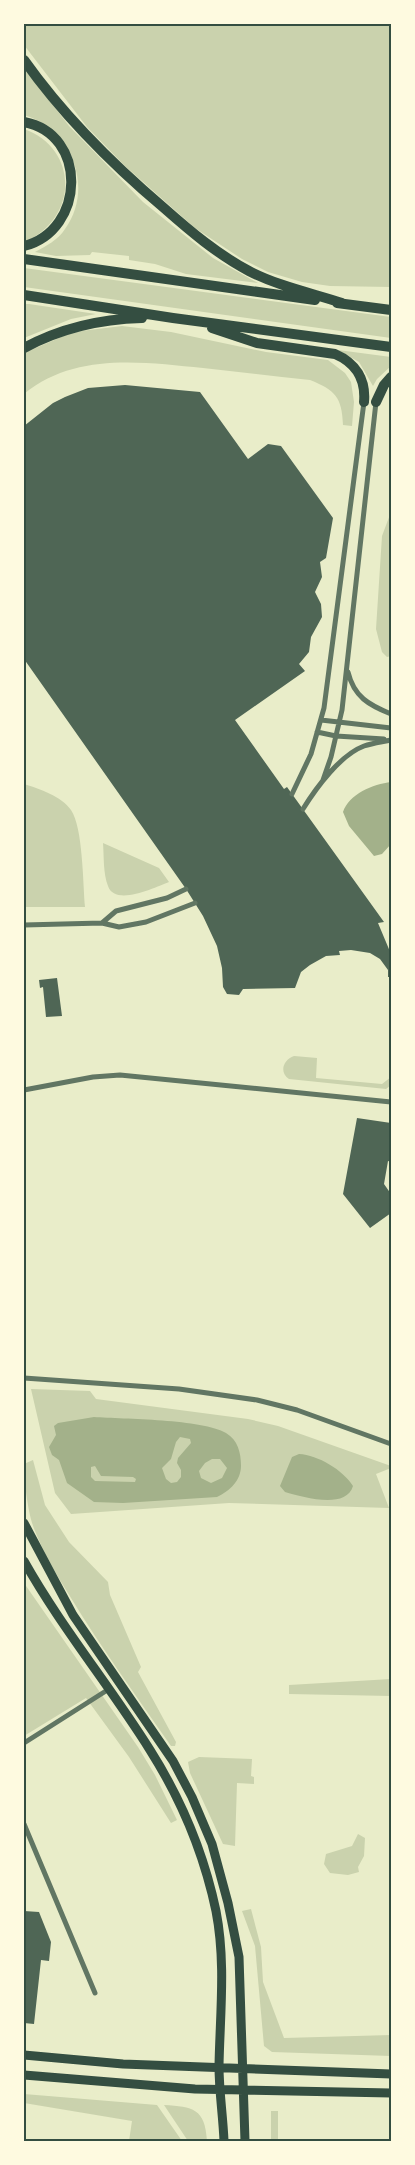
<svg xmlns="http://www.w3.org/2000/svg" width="415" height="2165" font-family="'Zilla Slab',serif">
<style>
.green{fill:#cad2ad}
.water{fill:#a3b18a;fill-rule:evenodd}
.building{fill:#4f6655}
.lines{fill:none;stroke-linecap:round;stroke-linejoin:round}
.minor{stroke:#617663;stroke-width:5}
.primary{stroke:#344e41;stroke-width:9}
.trunk{stroke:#344e41;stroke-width:10}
.neatline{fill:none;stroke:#344e41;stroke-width:2}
</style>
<rect width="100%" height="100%" fill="#e9edc9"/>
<path class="green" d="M24 24H391V287L330 286 302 282 268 272 242 259 195 228 125 166 87 127 24 45Z
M24 67 69 126 143 202 213 258 258 283 186 274 155 264 129 260V256L92 252 90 255 56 256 35 252C46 246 58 240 65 229 95 187 71 129 24 115Z
M24 129C80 149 78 220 24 242Z
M24 268 391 317V338L24 287Z
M24 304H29L96 314 71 319 24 338Z
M122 326 171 332 266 352 328 360 345 373 351 382 354 402 352 426 343 425C342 397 335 390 310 380 274 376 239 372 203 368 142 362 75 352 24 394V353L73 332Z
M338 350 391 357V366L377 379 373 386 359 362Z
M391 512V656L387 657 382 652 376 629 382 536Z
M24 784C40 789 61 796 71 810 83 827 83 885 85 907H24Z
M103 843 159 868 169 882C156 887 115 907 108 886 103 874 104 856 103 843Z
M294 1056 317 1058 316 1078 382 1084 391 1077V1085L386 1089 289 1079C279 1072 283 1060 294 1056Z
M31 1389 90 1391 96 1399 248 1419 278 1426 391 1466V1468L376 1474 389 1508 229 1503 71 1514 55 1493Z
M33 1460 45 1505 69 1542 108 1582 110 1595 141 1667 138 1672 176 1742 175 1746H171C137 1697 102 1649 71 1598 58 1577 44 1554 35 1531 28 1515 24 1481 24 1464Z
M24 1583 138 1747 155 1775 177 1820 171 1823 129 1757 86 1698 24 1736Z
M391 1679V1696L289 1694V1685Z
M199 1757 252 1759 251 1776 254 1777V1784L237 1783 235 1846 223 1844 190 1773 188 1762Z
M358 1834 365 1838 364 1856 358 1867 359 1872 348 1875 330 1873 324 1864 326 1854 352 1846Z
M251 1909 261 1947 263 1982 284 2038 391 2035V2056L272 2052 264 2046 255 1946 242 1911Z
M24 2094 157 2105 182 2141H129L132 2121 24 2103Z
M164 2105C193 2107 205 2108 207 2141H188Z
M271 2111H278V2141H271Z"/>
<path class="water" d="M391 782V844L382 854 374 856 349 826 343 812C349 794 373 784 391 782Z
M94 1417C123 1419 203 1419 226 1433 238 1440 241 1453 241 1466 241 1480 230 1491 217 1497L123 1503 94 1502 67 1483 59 1460 52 1455 49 1447 56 1435 54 1426 58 1423ZM180 1437 190 1439 191 1443 178 1458 177 1463 181 1470V1477L177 1482 171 1483 166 1479 162 1468 171 1459 176 1442ZM212 1459H220L227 1468 222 1478 211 1483 201 1478 199 1471 205 1463ZM95 1466 101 1476 133 1477 136 1479 135 1482 95 1481 91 1477V1467Z
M299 1454C318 1455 343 1470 353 1486 346 1510 303 1497 285 1492L280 1486 292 1457Z"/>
<path class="building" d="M125 385 200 392 248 459 268 444 281 446 333 518 326 558 320 562 322 577 315 592 321 604 322 617 311 637 309 652 299 664 305 671 235 720 284 789 287 787 384 922 378 923 391 954V977H388V970L380 959 370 953 351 950 339 951 340 955 326 956 310 965 301 972 295 988 243 989 239 995 227 994 223 987 222 968 217 946 203 916 186 889 24 659V426L53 403 65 397 88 388Z
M57 978 62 1016 46 1017 43 987 40 988 39 980Z
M357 1118 391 1123V1162L388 1161 384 1184 391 1194V1213L370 1228 343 1194Z
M24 1911 39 1912 51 1942 49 1961 41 1960 34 2024 24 2023Z"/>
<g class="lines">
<path class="minor" d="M348 672C354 697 369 705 391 714
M321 720 391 728
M317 732 336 736 384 739
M323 780 331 757 342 710 376 402
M292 794 311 754 324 708 364 402
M303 809C316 788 340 755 364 746 373 743 382 742 391 740
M102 923 116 911 167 898 186 889
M24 925 102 923 119 927 146 922 195 903
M24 1090 93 1077 120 1075 391 1102
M24 1378 179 1389 257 1400 297 1410 391 1444
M24 1743 109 1689
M24 1824 95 1993"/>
<path class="primary" d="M24 1523 73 1615 173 1761 192 1797 212 1844 228 1903 239 1957 245 2141
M24 1561C61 1627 110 1686 150 1750 181 1799 204 1854 216 1911 226 1962 220 2014 219 2066 219 2091 223 2116 224 2141
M24 2055 123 2064 391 2074
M24 2075 195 2089 391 2093"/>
<path class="trunk" d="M24 60C63 115 112 164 164 208 190 231 217 254 249 271 278 286 311 293 342 303
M24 122C88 134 86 230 24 246
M24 259 315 300
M24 295 173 318 391 347
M337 303 391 310
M212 328 257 343 335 354C356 363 366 380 364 402
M24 348C61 328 101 319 142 318
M376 402 384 385 391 377"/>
</g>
<rect width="415" height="2165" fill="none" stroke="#fefae0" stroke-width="50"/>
<rect x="25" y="25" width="365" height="2115" class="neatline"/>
</svg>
